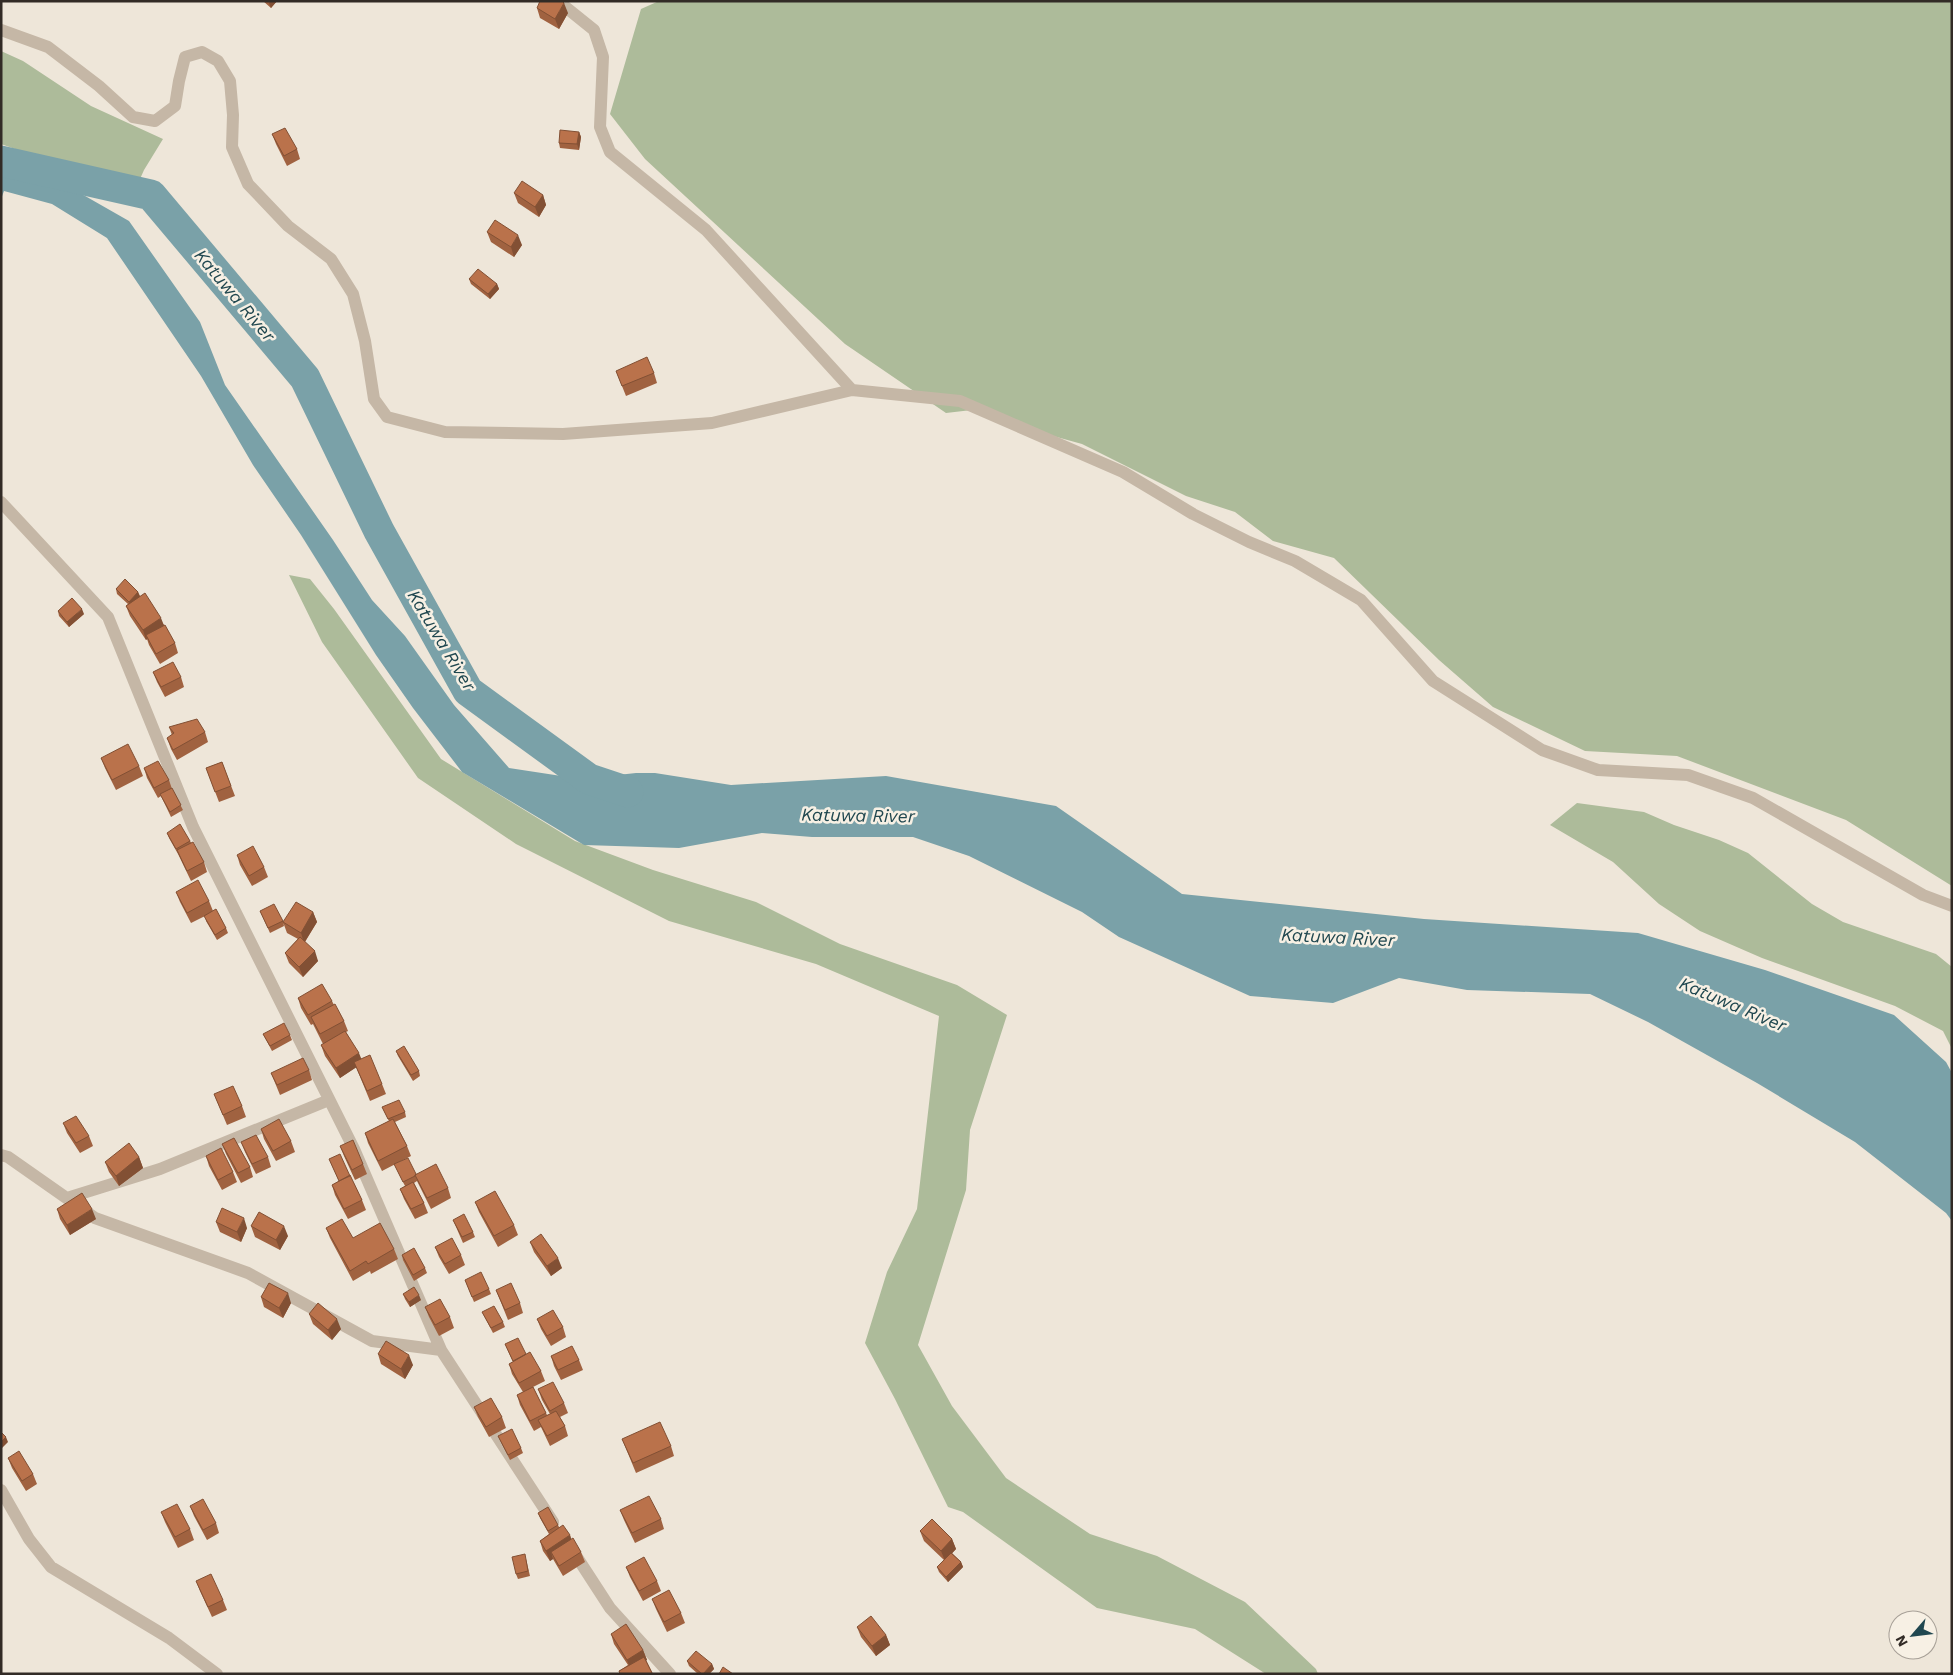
<svg xmlns="http://www.w3.org/2000/svg" width="1953" height="1675" font-family="'Work Sans',sans-serif">
<style>
.green{fill:#adbb9a}
.water{fill:#7aa1a8}
.lines{fill:none;stroke-linecap:round;stroke-linejoin:round}
.river{stroke:#7aa1a8;stroke-width:31}
.street{stroke:#c5b7a6;stroke-width:12}
.wall{fill:#a06240}
.shaded-wall{fill:#825034}
.building{fill:#ba724b;stroke:#825034}
.labels{text-anchor:middle;dominant-baseline:central;stroke-width:5;stroke-linejoin:round;paint-order:stroke}
.water-label{font-size:18px;font-style:italic;fill:#20474f;stroke:#f7f0e4}
</style>
<rect width="100%" height="100%" fill="#eee6d9"/>
<path class="green" d="M659 1H1952V886L1846 820 1677 756 1585 751 1493 707 1439 660 1334 558 1273 541 1235 512 1186 496 1082 444 1053 436 989 408 946 413 845 344 645 159 610 114 641 9Z
M1 51 23 61 91 106 163 139 144 170 132 197 46 160 1 144Z
M289 575 310 579 334 609 441 759 575 841 653 870 756 902 840 944 957 985 1007 1015 970 1130 966 1190 918 1345 952 1406 1006 1478 1090 1534 1157 1556 1245 1602 1316 1669 1318 1674H1266L1195 1629 1097 1608 963 1512 948 1507 895 1399 865 1343 887 1272 917 1209 939 1016 816 964 669 921 516 844 418 778 322 642Z
M1577 803 1644 812 1674 825 1719 840 1748 853 1812 904 1843 922 1936 954 1952 967V1049L1943 1031 1895 1006 1762 958 1700 931 1659 904 1613 862 1550 825Z"/>
<path class="water" d="M1 153 15 156 129 221 200 322 225 385 333 540 372 600 405 636 454 705 509 768 581 779 636 773H655L731 785 886 776 1056 806 1182 894 1424 919 1638 933 1765 970 1894 1015 1946 1062 1952 1073V1221L1946 1213 1855 1142 1757 1083 1648 1022 1590 994 1467 990 1399 978 1333 1003 1250 996 1119 937 1082 912 969 856 913 837H812L762 833 679 848 584 845 462 772 413 708 376 655 301 535 253 465 201 376 107 238 52 204 4 191 1 199Z"/>
<g class="lines">
<path class="river" d="M1 161 151 195 305 378 379 531 468 691 589 779 628 792"/>
<path class="street" d="M558 1 594 30 603 57 600 127 610 152 706 230 852 390 960 401 1123 472 1193 514 1249 542 1295 561 1361 600 1433 681 1542 750 1598 770 1688 775 1753 798 1923 895 1952 906
M1 30 48 47 99 86 133 117 155 121 175 106 179 81 185 57 202 52 218 61 230 81 233 115 232 147 248 184 288 226 331 259 353 294 365 341 374 399 387 417 445 432 563 434 712 423 852 390
M1 502 108 617 193 827 354 1149 441 1350 553 1522
M1 1155 8 1157 95 1218 248 1273 372 1341 441 1350
M67 1198 160 1169 329 1100
M1 1490 29 1539 51 1567 169 1638 217 1674
M573 1551 610 1608 670 1674"/>
</g>
<path class="wall" d="M263 1H277L271 8Z
M537 8 568 13 559 29 540 18Z
M579 132 581 137 579 150 560 148 559 143Z
M272 134 297 149 300 159 287 166 276 144Z
M514 193 543 195 546 205 539 217 518 203Z
M487 232 522 245 514 257 491 242Z
M469 279 497 284 499 289 490 299 471 284Z
M616 371 654 373 657 383 626 396Z
M116 589 138 592 140 596 164 625 175 643 178 653 160 664 149 645 147 639 146 640 130 616 126 606 128 604 117 594Z
M58 611 84 614 69 627 59 616Z
M153 672 181 677 184 687 165 697 157 682Z
M169 727 205 732 208 742 177 760 171 749 167 738 172 735Z
M101 758 139 766 143 776 116 790 105 768Z
M222 762 235 796 219 802 206 768Z
M144 768 169 780 172 789 183 810 171 817 161 796 158 798 147 778Z
M167 833 190 841 204 862 207 872 191 881 178 854 169 838Z
M237 855 264 867 268 877 252 886 240 865Z
M176 892 209 901 213 911 226 928 228 933 217 940 206 921 205 916 191 923 180 902Z
M260 911 283 921 284 926 270 933Z
M313 912 317 922 305 942 318 961 303 977 289 963 285 953 298 939 287 933 283 922Z
M298 998 332 1001 334 1005 344 1021 348 1031 346 1032 361 1059 382 1084 386 1094 370 1101 356 1067 340 1078 325 1056 321 1045 323 1044 313 1024 311 1025 301 1008Z
M263 1034 290 1035 292 1040 272 1051Z
M396 1051 419 1071 420 1076 413 1081 398 1056Z
M309 1070 312 1080 280 1095 271 1073Z
M214 1094 242 1106 246 1117 227 1125Z
M382 1107 405 1112 406 1117 395 1122 407 1146 411 1156 382 1171 368 1143 365 1133 389 1121Z
M63 1123 89 1136 93 1146 80 1153 67 1133Z
M261 1129 291 1141 295 1152 276 1161 264 1139Z
M241 1142 268 1157 271 1167 256 1174 245 1152Z
M222 1144 250 1167 253 1177 241 1183 226 1154Z
M340 1146 363 1164 367 1174 355 1180 344 1156Z
M206 1156 233 1172 237 1182 222 1190 209 1166Z
M139 1157 143 1168 119 1186 109 1172 105 1162Z
M329 1159 350 1176 362 1200 366 1210 348 1219 335 1195 332 1185 339 1181Z
M394 1164 448 1188 451 1198 431 1209 417 1181 414 1183 424 1203 428 1213 415 1219 404 1199 400 1189 405 1186Z
M475 1202 514 1225 518 1235 498 1247 479 1212Z
M57 1209 96 1219 70 1235 60 1219Z
M453 1220 473 1232 475 1237 463 1243Z
M216 1222 247 1228 241 1242 220 1232Z
M251 1226 288 1236 280 1250 255 1237Z
M326 1228 353 1238 394 1249 398 1259 371 1274 370 1271 353 1281 330 1238Z
M530 1242 562 1268 551 1276 534 1252Z
M435 1247 461 1255 465 1265 449 1274 439 1257Z
M402 1255 425 1268 427 1273 414 1281 403 1260Z
M465 1280 489 1289 491 1294 474 1302Z
M496 1290 520 1303 523 1313 508 1320Z
M403 1294 421 1300 410 1307 405 1299Z
M261 1297 291 1303 283 1318 264 1307Z
M425 1307 450 1317 454 1328 439 1336 429 1317Z
M482 1312 503 1322 505 1327 493 1333Z
M309 1314 341 1329 332 1340 313 1324Z
M537 1319 563 1327 566 1337 551 1346 541 1329Z
M505 1344 526 1354 541 1371 545 1381 533 1387 547 1415 550 1414 542 1400 538 1389 564 1403 568 1413 560 1417 565 1426 568 1436 550 1446 541 1427 534 1431 520 1405 517 1395 523 1392 512 1374 509 1364 513 1362Z
M378 1354 413 1365 405 1379 381 1364Z
M551 1356 579 1360 583 1370 561 1380 554 1366Z
M474 1407 502 1417 506 1428 489 1437 478 1417Z
M498 1436 521 1448 523 1453 510 1460Z
M622 1439 671 1446 674 1456 636 1473Z
M8 1458 33 1474 37 1484 26 1491 12 1468Z
M190 1506 216 1523 219 1533 207 1540 194 1516Z
M620 1510 661 1519 664 1529 635 1543 624 1520Z
M161 1512 190 1529 194 1540 178 1548 165 1522Z
M538 1513 558 1525 559 1527 570 1535 571 1539 581 1552 585 1562 563 1576 553 1559 550 1561 543 1551 540 1541 549 1534 540 1518Z
M920 1531 952 1539 956 1549 952 1553 961 1562 963 1567 948 1582 939 1572 937 1567 944 1560 924 1541Z
M526 1559 530 1576 518 1579 516 1574Z
M626 1567 657 1581 661 1591 643 1601 630 1577Z
M196 1581 223 1600 227 1610 212 1617 200 1591Z
M652 1599 681 1613 685 1623 667 1632 656 1609Z
M857 1627 886 1635 890 1645 876 1656 861 1637Z
M611 1634 643 1650 647 1660H646L653 1674H620L619 1671 628 1665 614 1644Z
M687 1661 712 1664 714 1669 709 1674H698L689 1666Z"/>
<path class="shaded-wall" d="M271 1H277L271 8 269 3Z
M564 3 568 13 559 29 555 19Z
M579 132 581 137 579 150 577 144Z
M543 195 546 205 539 217 535 207Z
M518 235 522 245 514 257 511 247Z
M497 284 499 289 490 299 488 294Z
M138 592 140 597 131 607 129 602Z
M82 609 84 614 69 627 67 622Z
M161 618 165 628 146 635 147 639 146 640 143 630Z
M313 912 317 922 304 943 301 933Z
M315 951 318 961 303 977 299 967Z
M359 1053 363 1063 340 1078 336 1068Z
M139 1157 143 1168 119 1186 116 1176Z
M92 1209 96 1219 70 1235 67 1225Z
M244 1218 247 1228 241 1242 237 1232Z
M284 1226 288 1236 280 1250 276 1240Z
M558 1258 562 1268 551 1276 547 1266Z
M288 1293 291 1303 283 1318 279 1308Z
M419 1295 421 1300 410 1307 409 1302Z
M337 1319 341 1329 332 1340 328 1330Z
M409 1355 413 1365 405 1379 401 1369Z
M6 1437 8 1442 1 1449V1442Z
M570 1535 573 1545 551 1552 553 1559 550 1561 546 1551Z
M952 1539 956 1549 945 1561 941 1551Z
M961 1562 963 1567 948 1582 946 1577Z
M886 1635 890 1645 876 1656 872 1646Z
M643 1650 647 1660 631 1670 627 1660Z
M712 1664 714 1669 709 1674H703Z"/>
<path class="building" d="M540 1H562L564 3 555 19 537 8Z
M285 128 297 149 284 156 272 134Z
M560 130 579 132 577 144 559 143Z
M522 181 543 195 535 207 514 193Z
M495 220 518 235 511 247 487 232Z
M478 269 497 284 488 294 469 279Z
M647 357 654 373 622 386 616 371Z
M125 579 138 592 129 602 116 589Z
M145 593 161 618 143 630 126 606Z
M72 598 82 609 67 622 58 611Z
M165 625 175 643 156 654 146 635Z
M173 662 181 677 161 687 153 672Z
M197 719 205 732 173 750 167 738 174 733 169 727Z
M128 744 139 766 112 780 101 758Z
M158 761 169 780 154 788 144 768Z
M222 762 231 786 215 792 206 768Z
M172 788 181 805 170 812 160 794Z
M180 824 190 841 176 849 167 833Z
M193 842 204 862 187 871 177 850Z
M253 846 264 867 249 876 237 855Z
M198 880 209 901 187 913 176 892Z
M296 902 313 912 301 933 283 922Z
M274 904 283 921 268 928 260 911Z
M216 909 226 928 215 935 204 916Z
M300 937 315 951 299 967 285 953Z
M322 984 332 1001 308 1015 298 998Z
M335 1004 344 1021 320 1034 311 1017Z
M284 1023 290 1035 270 1046 263 1034Z
M345 1031 359 1053 336 1068 321 1045Z
M404 1046 419 1071 411 1075 396 1051Z
M370 1055 382 1084 367 1091 354 1062Z
M303 1058 309 1070 277 1085 271 1073Z
M233 1086 242 1106 223 1115 214 1094Z
M399 1100 405 1112 388 1119 382 1107Z
M76 1116 89 1136 76 1143 63 1123Z
M279 1119 291 1141 273 1151 261 1129Z
M393 1119 407 1146 378 1161 365 1133Z
M256 1135 268 1157 252 1164 241 1142Z
M234 1138 250 1167 238 1173 222 1144Z
M353 1140 363 1164 352 1170 340 1146Z
M129 1143 139 1157 116 1176 105 1162Z
M221 1148 233 1172 218 1180 206 1156Z
M340 1154 350 1176 339 1181 329 1159Z
M408 1158 416 1174 415 1175V1176L403 1182 394 1164Z
M436 1164 448 1188 427 1198 415 1175Z
M350 1175 362 1200 344 1209 332 1185Z
M413 1182 424 1203 411 1209 400 1189Z
M495 1191 514 1225 494 1236 475 1202Z
M82 1193 92 1209 67 1225 57 1209Z
M222 1208 244 1218 237 1232 216 1222Z
M259 1212 284 1226 276 1240 251 1226Z
M464 1214 473 1232 462 1237 453 1220Z
M342 1219 353 1238 380 1223 394 1249 368 1264 366 1261 350 1271 326 1228Z
M541 1234 558 1258 547 1266 530 1242Z
M452 1238 461 1255 445 1264 435 1247Z
M414 1248 425 1268 413 1275 402 1255Z
M481 1272 489 1289 472 1297 465 1280Z
M269 1283 288 1293 279 1308 261 1297Z
M511 1283 520 1303 505 1310 496 1290Z
M414 1287 419 1295 409 1302 403 1294Z
M440 1299 450 1317 435 1325 425 1307Z
M318 1303 337 1319 328 1330 309 1314Z
M494 1306 503 1322 491 1328 482 1312Z
M553 1310 563 1327 547 1336 537 1319Z
M518 1338 526 1354 513 1361 505 1344Z
M386 1341 409 1355 401 1369 378 1354Z
M572 1346 579 1360 558 1370 551 1356Z
M530 1352 541 1371 519 1383 509 1364Z
M553 1382 564 1403 550 1411 538 1389Z
M533 1387 546 1413 530 1421 517 1395Z
M491 1398 502 1417 486 1427 474 1407Z
M556 1411 565 1426 547 1436 538 1420Z
M660 1422 671 1446 633 1463 622 1439Z
M512 1429 521 1448 508 1455 498 1436Z
M1 1432 6 1437 1 1442Z
M19 1451 33 1474 22 1481 8 1458Z
M649 1496 661 1519 632 1533 620 1510Z
M203 1499 216 1523 203 1530 190 1506Z
M177 1504 190 1529 175 1537 161 1512Z
M548 1507 558 1525 548 1531 538 1513Z
M932 1519 952 1539 941 1551 920 1531Z
M563 1525 570 1535 546 1551 540 1541Z
M573 1538 581 1552 559 1566 551 1552Z
M951 1553 961 1562 946 1577 937 1567Z
M525 1554 528 1571 516 1574 512 1557Z
M644 1557 657 1581 639 1591 626 1567Z
M211 1574 223 1600 208 1607 196 1581Z
M669 1590 681 1613 664 1622 652 1599Z
M871 1616 886 1635 872 1646 857 1627Z
M626 1624 643 1650 627 1660 611 1634Z
M696 1651 712 1664 703 1674H702L687 1661Z
M644 1657 652 1673 651 1674H620L619 1671Z
M723 1667 733 1674H719Z"/>
<g class="labels">
<g class="water-label">
<text transform="translate(235 295) rotate(50)">Katuwa River</text>
<text transform="translate(442 640) rotate(59)">Katuwa River</text>
<text transform="translate(858 815) rotate(1)">Katuwa River</text>
<text transform="translate(1338 937) rotate(3)">Katuwa River</text>
<text transform="translate(1733 1004) rotate(23)">Katuwa River</text>
</g>
</g>
<rect width="1953" height="1675" fill="none" stroke="#322b26" stroke-width="5"/>
<g transform="translate(1913 1635) rotate(242)"><circle r="24" fill="#f7f0e4" stroke="#a8a198"/>
<path d="M0-4L9 19L0 12L-9 19Z" fill="#20474f"/>
<text y="-8" font-size="14" font-weight="bold" text-anchor="middle" fill="#322b26">N</text>
</g>
</svg>
